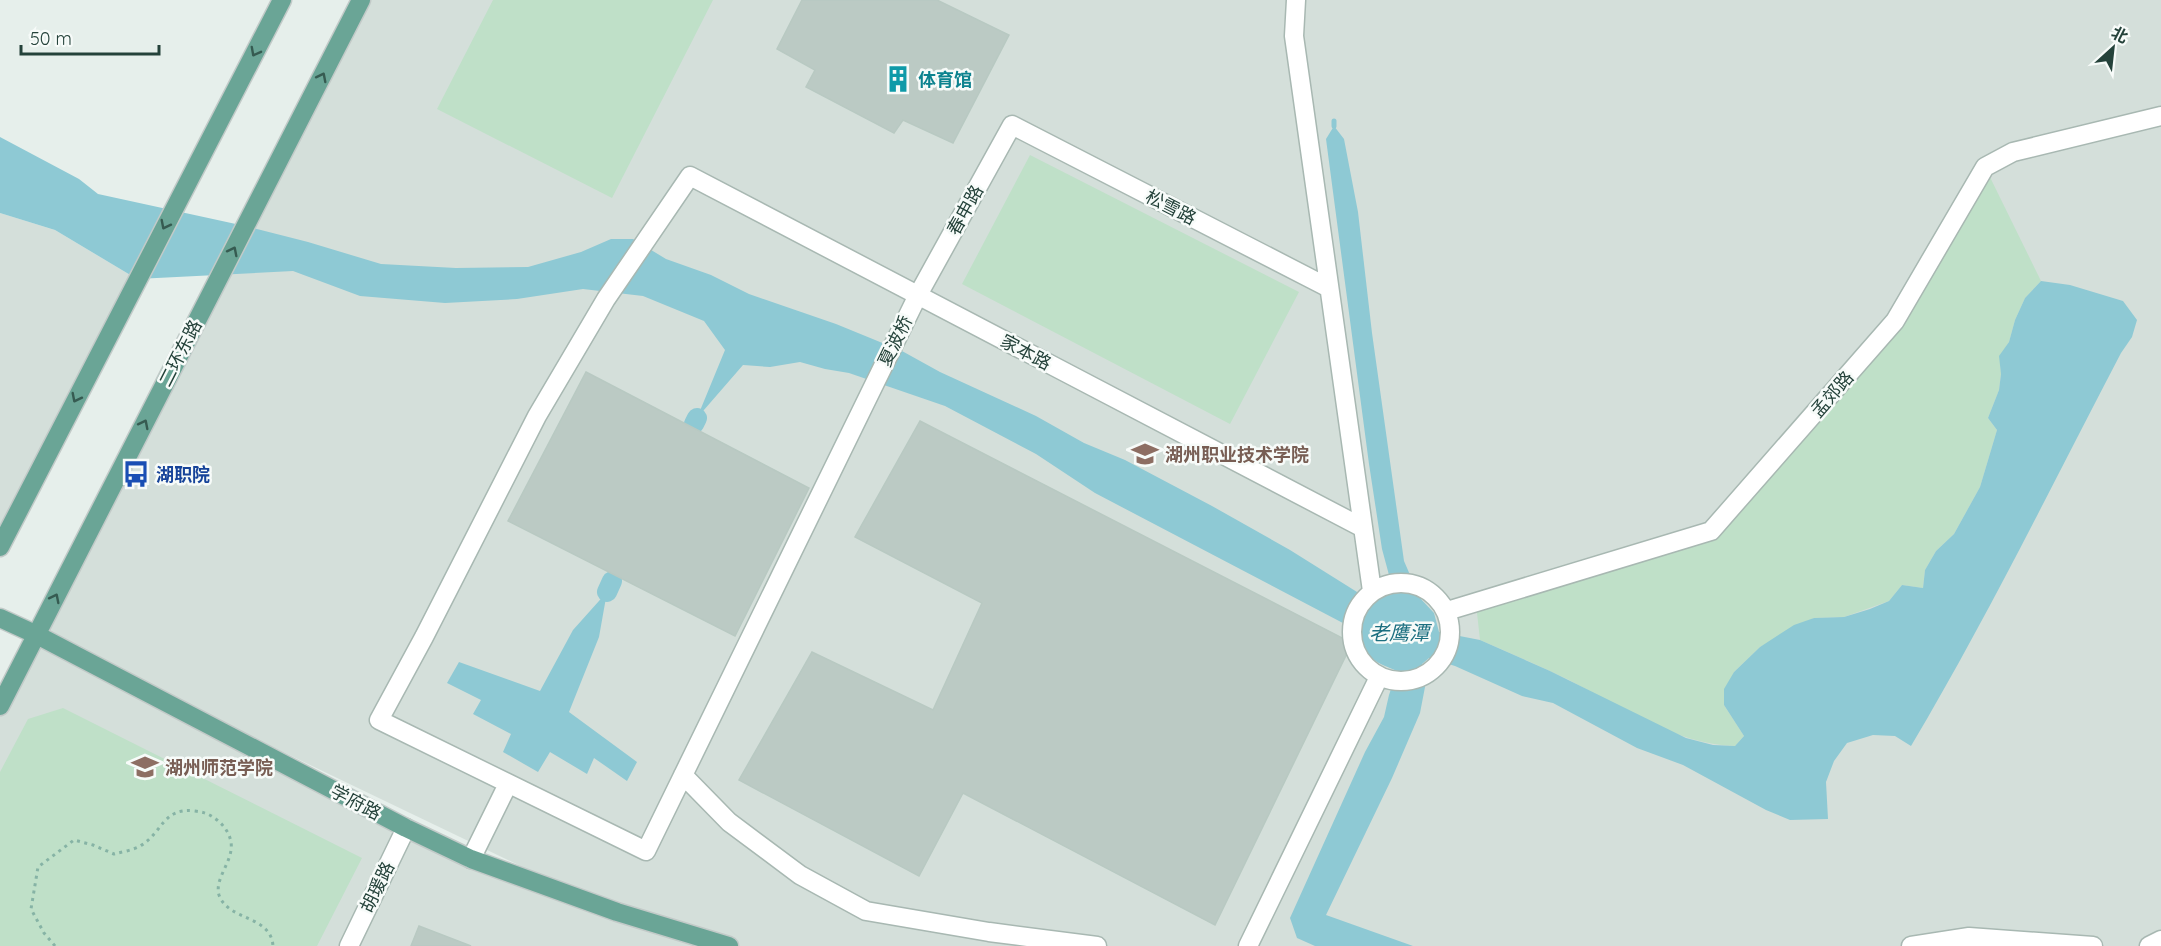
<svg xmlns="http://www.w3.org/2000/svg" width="2161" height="946" font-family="Quicksand,'Noto Sans SC',sans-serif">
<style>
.built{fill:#d4dfda;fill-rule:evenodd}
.green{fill:#bfe0c8}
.water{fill:#8ec9d4}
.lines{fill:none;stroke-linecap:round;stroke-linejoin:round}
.stream{stroke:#8ec9d4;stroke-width:5}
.canal{stroke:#8ec9d4;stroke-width:20}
.building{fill:#bbcac4;stroke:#b8c9c2;stroke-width:1.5}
.minor-casing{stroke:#a8b8b2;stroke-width:21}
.major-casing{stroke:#c2cac8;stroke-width:21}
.path{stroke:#86b3a5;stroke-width:3;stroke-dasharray:3 4.5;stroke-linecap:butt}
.minor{stroke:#fff;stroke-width:18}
.major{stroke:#6aa596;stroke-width:18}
.oneway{stroke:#365b51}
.labels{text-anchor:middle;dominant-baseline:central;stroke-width:5;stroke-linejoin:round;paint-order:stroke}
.culture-label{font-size:18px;font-weight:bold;fill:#0d838f;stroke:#f7fbf9;text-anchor:start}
.street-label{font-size:18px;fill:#24423a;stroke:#f7fbf9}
.education-label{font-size:18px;font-weight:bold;fill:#785e54;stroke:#f7fbf9;text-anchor:start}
.transit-label{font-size:18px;font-weight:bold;fill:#164399;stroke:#f7fbf9;text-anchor:start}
.water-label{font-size:20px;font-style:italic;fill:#1c6f80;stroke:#f7fbf9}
</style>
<rect width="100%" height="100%" fill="#e6efeb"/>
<path class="built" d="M361 0H2161V946H0V706ZM60 645 608 908 406 828Z
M0 213 55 230 137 279 0 547Z"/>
<path class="green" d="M493 0H713L612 198 437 109Z
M1030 155 1299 292 1230 424 962 284Z
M1985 167 2041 281 2025 298 2015 320 2009 342 2000 356 2001 374 1999 390 1988 418 1997 430 1980 487 1954 534 1936 551 1925 570 1923 588 1902 585 1889 601 1844 617 1814 618 1760 647 1734 672 1724 705 1744 736 1735 746C1675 744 1621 707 1569 680 1540 666 1510 653 1480 640L1476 604 1712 531 1895 321Z
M63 708 362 858 317 946H0V772L28 719Z"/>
<path class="water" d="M1334 126 1344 139 1358 212 1372 333 1404 561 1420 598 1434 613 1439 632 1480 640 1550 671 1686 738 1713 745 1735 746 1744 736 1724 705V689L1734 672 1760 647 1794 625 1814 618 1844 617 1870 609 1889 601 1902 585 1923 588 1925 570 1936 551 1954 534 1980 487 1997 430 1988 418 1999 390 2001 374 1999 356 2009 342 2015 320 2025 298 2041 281 2070 285 2123 301 2137 320 2132 337 2121 353C2052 485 1987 618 1911 746L1895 736 1873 735 1847 743 1834 761 1826 782 1828 819 1790 820 1766 810 1683 765 1637 748 1553 703 1522 696 1455 666 1429 658 1422 664 1425 687 1420 713 1392 778 1326 915 1413 946H1315L1297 938 1290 918 1365 752 1384 717 1389 695 1397 671C1371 660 1368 660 1360 632L1095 493 1036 454 945 406 849 373 825 369 800 362 770 367 743 365 697 418 725 350 704 321 643 296 583 289 517 299 445 303 360 296 293 271 137 279 55 230 0 213V137L79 179 98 194 245 226 308 242 381 264 456 268 528 267 581 252 611 239H633L666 259 711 275 749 294 836 324 902 351 940 372 1036 416 1084 443 1125 460 1212 506 1290 550 1373 602 1387 594 1389 575 1382 549 1369 464 1326 139Z
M607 592 599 637 569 712 637 762 627 781 594 758 587 774 550 752 538 772 503 752 511 734 473 714 481 700 447 683 459 662 540 691 573 630Z"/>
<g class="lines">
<path class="stream" d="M1334 126V121"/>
<path class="canal" d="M694 424 697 418
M607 592 612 581"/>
</g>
<path class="building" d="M802 0H937L1009 35 953 143 903 120 894 133 806 87 815 70 777 49Z
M586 372 809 488 735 636 508 521Z
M920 421 1352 643 1215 925 963 793 919 876 739 780 812 652 933 710 982 603 855 537Z
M419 926 471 946H411Z"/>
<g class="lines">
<defs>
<path id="minor" d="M1296 0 1294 36 1372 591
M1329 288 1012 125 918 295 646 851 379 720 424 637 537 416 606 299 690 176 1363 528
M1352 632a49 49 0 1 1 98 0a49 49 0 1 1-98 0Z
M1447 611 1711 531 1895 321 1985 167 2013 152 2161 116
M683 775 729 822 800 875 866 911 989 932 1097 946
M471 859 508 784
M349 946 406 828
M1248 946 1379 677
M1911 946 1969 937 2093 946
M2149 946 2161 940"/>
<path id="major" d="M0 547 282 0
M0 618 37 635 406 828 471 859 617 912 729 946
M0 706 361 0"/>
</defs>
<use href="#minor" class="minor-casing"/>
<use href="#major" class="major-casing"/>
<path class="path" d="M55 946 44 933 31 909 38 867 74 840 93 845 114 854C122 852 133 850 140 846 163 833 162 807 195 811 202 812 207 813 213 817 221 822 229 831 231 842 234 861 214 878 219 895 228 921 271 915 273 946"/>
<use href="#minor" class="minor"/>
<use href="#major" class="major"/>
</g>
<defs><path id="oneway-chevron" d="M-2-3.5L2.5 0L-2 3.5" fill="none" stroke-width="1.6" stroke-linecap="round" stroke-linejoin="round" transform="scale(1.5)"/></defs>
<g class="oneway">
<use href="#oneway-chevron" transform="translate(255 52) rotate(118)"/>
<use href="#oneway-chevron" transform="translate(322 77) rotate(-63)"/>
<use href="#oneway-chevron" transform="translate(165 225) rotate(117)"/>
<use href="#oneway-chevron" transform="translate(233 251) rotate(-63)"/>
<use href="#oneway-chevron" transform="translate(76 398) rotate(117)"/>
<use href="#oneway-chevron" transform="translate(144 424) rotate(-63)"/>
<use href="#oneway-chevron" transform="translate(55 598) rotate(-63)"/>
</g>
<defs>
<symbol id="building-bare" viewBox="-9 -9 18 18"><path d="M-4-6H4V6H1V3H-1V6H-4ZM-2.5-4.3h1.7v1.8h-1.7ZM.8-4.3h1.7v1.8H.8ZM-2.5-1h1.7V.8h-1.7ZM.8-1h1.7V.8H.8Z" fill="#0f9aa8" stroke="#f7fbf9" stroke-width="2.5" paint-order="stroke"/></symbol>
<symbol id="university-bare" viewBox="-9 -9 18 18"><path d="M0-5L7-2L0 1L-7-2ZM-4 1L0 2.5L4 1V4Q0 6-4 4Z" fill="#8d6e63" stroke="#f7fbf9" stroke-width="2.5" paint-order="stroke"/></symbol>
<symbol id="bus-bare" viewBox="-9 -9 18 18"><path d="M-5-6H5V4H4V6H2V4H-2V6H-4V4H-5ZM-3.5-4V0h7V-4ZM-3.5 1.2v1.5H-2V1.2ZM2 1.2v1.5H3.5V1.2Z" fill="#1a4fb4" stroke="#f7fbf9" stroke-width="2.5" paint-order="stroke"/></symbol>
</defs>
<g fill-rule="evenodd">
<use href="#building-bare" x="879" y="60" width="38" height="38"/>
<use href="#university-bare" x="1126" y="435" width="38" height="38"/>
<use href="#bus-bare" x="117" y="455" width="38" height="38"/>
<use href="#university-bare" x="126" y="748" width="38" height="38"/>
</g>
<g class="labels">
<g class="culture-label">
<text x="918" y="79">体育馆</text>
</g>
<g class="street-label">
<text transform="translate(1171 207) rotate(27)">松雪路</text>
<text transform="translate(965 210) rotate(-61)">春申路</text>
<text transform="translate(895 341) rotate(-64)">夏波桥</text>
<text transform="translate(1026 352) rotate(28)">家本路</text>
<text transform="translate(180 353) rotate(-63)">二环东路</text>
<text transform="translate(1832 394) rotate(-49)">孟郊路</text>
<text transform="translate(356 802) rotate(28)">学府路</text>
<text transform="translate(377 887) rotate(-64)">胡瑗路</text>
</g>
<g class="education-label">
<text x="1165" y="454">湖州职业技术学院</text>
<text x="165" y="767">湖州师范学院</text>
</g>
<g class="transit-label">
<text x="156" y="474">湖职院</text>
</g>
<g class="water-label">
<text x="1399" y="632">老鹰潭</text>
</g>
</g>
<g transform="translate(2113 48) rotate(27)" stroke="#f7fbf9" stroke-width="4.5" paint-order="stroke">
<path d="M0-4.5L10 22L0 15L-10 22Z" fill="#24423a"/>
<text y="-9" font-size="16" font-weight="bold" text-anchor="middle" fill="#24423a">北</text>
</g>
<path d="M21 45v9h138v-9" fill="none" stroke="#24423a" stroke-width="3"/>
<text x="30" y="45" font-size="18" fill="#24423a" stroke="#f7fbf9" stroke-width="4.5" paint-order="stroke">50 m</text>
</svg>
